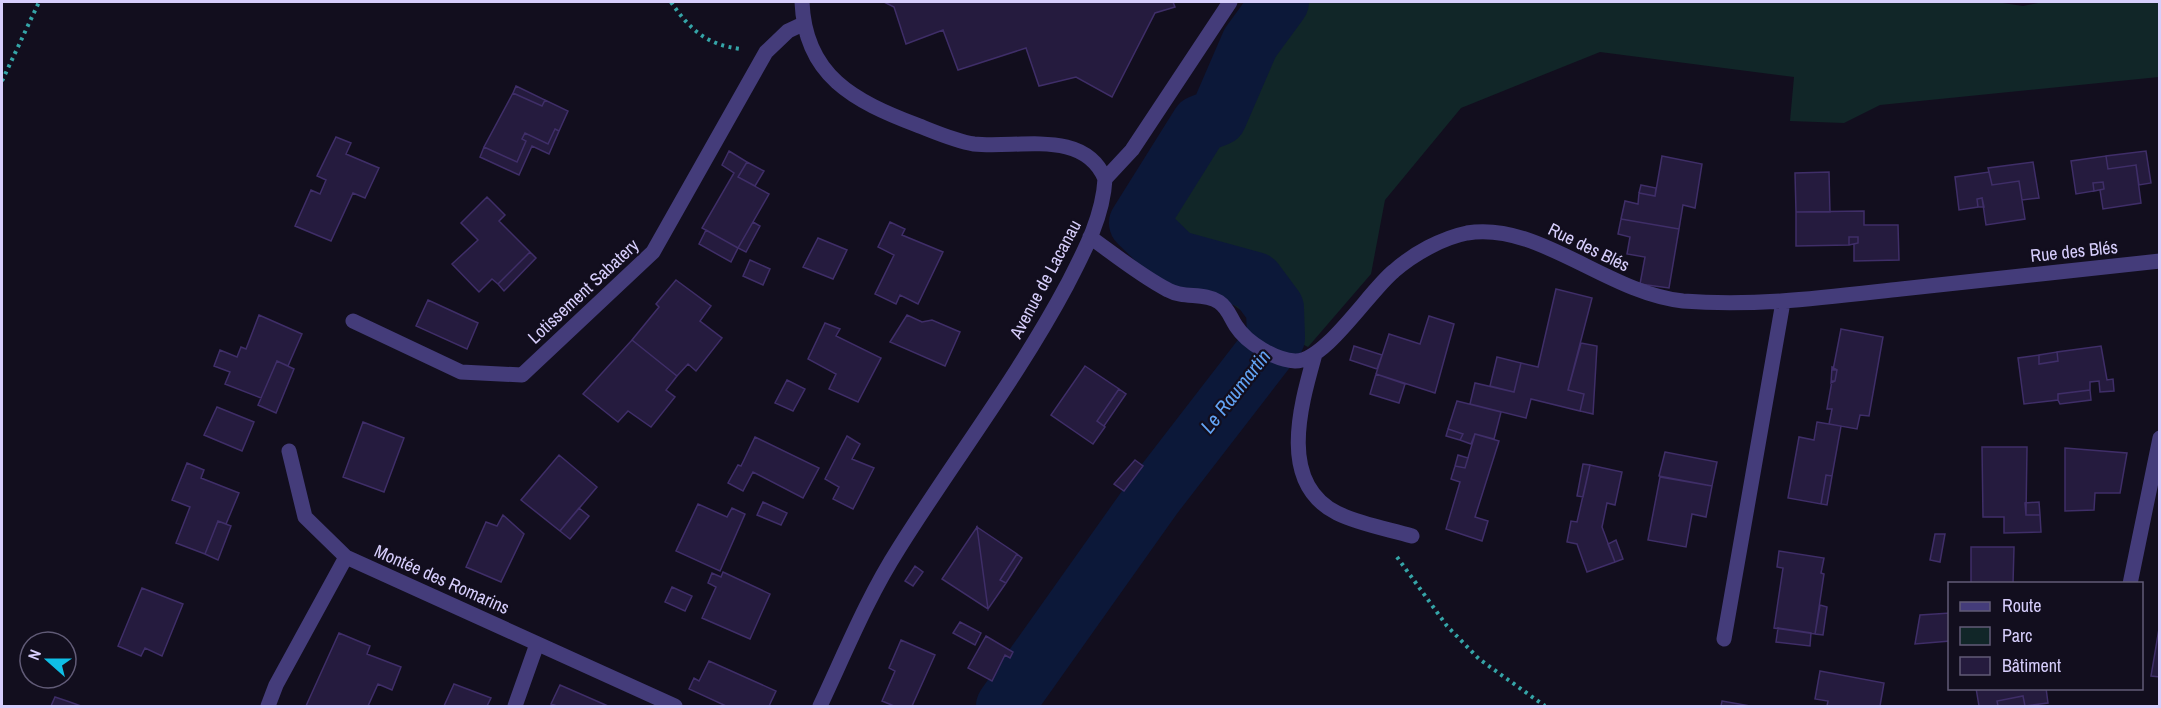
<svg xmlns="http://www.w3.org/2000/svg" width="2161" height="708" font-family="'Archivo Narrow',sans-serif">
<style>
.green{fill:#112628}
.lines{fill:none;stroke-linecap:round;stroke-linejoin:round}
.river{stroke:#0c1839;stroke-width:58}
.building{fill:#251b3e;stroke:#3f2e68;stroke-width:1.5}
.path{stroke:#35a5a8;stroke-width:4;stroke-dasharray:3 4.5;stroke-linecap:butt}
.minor{stroke:#443c7a;stroke-width:15}
.labels{text-anchor:middle;dominant-baseline:central;stroke-width:4.5;stroke-linejoin:round;paint-order:stroke}
.street-label{font-size:18px;fill:#d7cefc;stroke:#120e1e}
.water-label{font-size:20px;font-style:italic;fill:#63a4f5;stroke:#120e1e}
</style>
<rect width="100%" height="100%" fill="#120e1e"/>
<path class="green" d="M1261 2H1996L2023 6 2043 2H2159V77L1880 105 1844 123 1790 121 1794 77 1600 52 1461 108 1385 200 1371 274 1308 347 1254 320 1117 219Z"/>
<g class="lines">
<path class="river" d="M1005 706 1154 496 1276 338 1275 308 1255 281 1175 259 1138 223 1200 124 1218 117 1250 43 1280 2"/>
</g>
<path class="building" d="M884 2H1173L1175 7 1155 13 1112 97 1076 77 1039 86 1026 48 958 70 943 30 906 44 894 7Z
M516 86 545 100 542 106 513 93Z
M513 93 542 106 545 100 568 111 559 131 555 129 548 144 525 133 522 139 526 141 517 162 484 147Z
M555 129 559 131 549 154 532 146 519 175 480 157 484 147 517 162 526 141 522 139 525 133 548 144Z
M336 137 351 143 346 154 379 168 365 198 353 193 331 241 295 226 311 190 320 194 326 180 317 176Z
M729 151 747 162 738 177 769 194 738 248 702 228 734 173 722 165Z
M2146 151 2151 183 2139 185 2136 165 2108 169 2106 156Z
M1662 156 1702 164 1695 208 1683 205 1679 229 1621 219 1625 201 1638 204 1639 193 1655 196Z
M2106 156 2108 169 2136 165 2141 203 2103 209 2100 190 2104 189 2103 182 2093 183 2094 191 2076 194 2071 161Z
M747 162 764 171 755 186 738 177Z
M2033 162 2039 198 2022 200 2019 181 1992 185 1988 168Z
M1829 172 1830 212H1796L1795 173Z
M1989 172 1992 185 2019 181 2025 219 1986 225 1982 198 1977 199 1978 207 1959 210 1955 177Z
M2103 182 2104 189 2094 191 2093 183Z
M1641 185 1656 188 1655 196 1639 193Z
M487 197 505 215 499 221 530 252 498 284 492 279 479 292 452 264 478 240 461 223Z
M1982 198 1984 207H1978L1977 199Z
M1864 211V225H1898L1899 260 1854 261V244L1858 243V237H1849V245L1796 246V212Z
M1621 219 1679 229 1669 288 1640 284 1645 257 1627 254 1630 237 1618 234Z
M753 222 760 226 746 252 738 248Z
M890 222 905 229 902 235 943 252 918 304 900 295 896 304 875 294 894 255 878 247Z
M706 230 738 248 731 262 699 244Z
M1849 237H1858V243L1849 245Z
M818 238 847 250 833 279 803 267Z
M530 252 536 258 504 291 498 284Z
M750 260 770 269 763 285 743 276Z
M676 280 711 306 700 321 722 338 696 371 688 364 677 376 632 340 659 307 656 304Z
M1556 289 1592 298 1568 390 1584 394 1580 411 1531 399 1526 418 1470 404 1475 383 1514 392 1521 363 1538 367Z
M428 300 478 323 467 349 416 326Z
M259 315 302 334 288 366 277 361 261 398 225 384 230 372 214 366 220 350 237 357 241 347 246 349Z
M907 315 922 322 932 320 960 332 945 366 890 342Z
M1429 316 1454 324 1435 393 1376 374 1389 334 1420 344Z
M825 323 840 329 836 336 881 358 858 402 829 389 836 374 808 359Z
M1841 329 1883 337 1869 416 1860 415 1857 429 1829 424 1832 409H1827L1832 381H1835L1837 370H1833Z
M632 340 677 376 666 390 675 397 651 427 628 411 618 422 583 394Z
M1581 343 1597 346 1593 414 1580 411 1584 394 1568 390Z
M1354 346 1382 355 1377 369 1350 360Z
M2101 346 2107 380 2113 379 2114 391 2100 392 2099 381 2090 382V390L2058 394V400L2024 404 2018 358 2039 355V364L2058 361 2057 352Z
M2057 352 2058 361 2039 364V355Z
M1497 357 1521 363 1514 392 1490 386Z
M277 361 294 369 276 413 258 405Z
M1085 366 1119 389 1097 421 1105 427 1093 444 1051 415Z
M1832 367 1837 370 1835 381 1831 383Z
M1376 374 1405 384 1399 403 1370 394Z
M787 380 805 389 793 411 775 403Z
M1119 389 1126 394 1104 426 1097 421Z
M2090 390 2091 400 2060 404 2058 400V394Z
M1457 401 1501 412 1494 439 1475 434 1471 444 1460 440 1463 434 1448 429Z
M217 407 254 422 242 451 204 435Z
M363 422 404 438 384 492 343 477Z
M1817 422 1841 426 1832 476 1826 475 1821 504 1788 498 1799 437 1814 440Z
M1448 429 1463 434 1460 440 1446 436Z
M1475 434 1499 441 1475 517 1488 521 1482 541 1446 529 1460 482 1451 479 1455 466 1465 468Z
M847 436 860 444 852 459 874 468 853 509 833 499 839 487 825 479Z
M755 437 819 468 803 498 753 472 743 491 728 483 738 465 741 466Z
M1982 447H2027L2026 515H2040L2041 532 2004 533V517H1983Z
M2065 448 2127 453 2120 493H2095L2094 510 2065 511Z
M1665 452 1717 462 1712 486 1659 476Z
M559 455 597 487 560 531 521 500Z
M1458 455 1468 458 1465 468 1455 466Z
M1135 460 1143 466 1124 491 1114 484Z
M187 463 204 470 201 478 239 493 226 524 218 521 205 554 176 543 190 507 172 500Z
M1583 464 1590 465 1583 497 1577 496Z
M1590 465 1622 472 1615 505 1607 503 1602 527 1615 562 1587 572 1577 544 1567 542 1571 521 1577 522Z
M1826 475 1832 476 1827 505 1821 504Z
M1660 477 1712 486 1706 517 1692 514 1686 547 1648 540Z
M763 502 787 513 781 525 757 515Z
M2039 502 2040 515H2026L2025 503Z
M698 504 727 517 732 508 745 514 720 571 676 551Z
M579 508 589 516 570 539 560 531Z
M503 515 524 534 501 582 466 567 486 522 497 526Z
M218 521 231 526 218 560 205 554Z
M977 527 1017 554 1000 580 1006 583 988 609Z
M977 527 988 609 942 579Z
M1935 534H1945L1940 562 1930 560Z
M1616 540 1623 559 1615 562 1608 544Z
M1971 547H2014L2013 584H1971Z
M1779 551 1824 558 1821 573 1824 574 1815 634 1774 628 1783 568 1777 567Z
M1017 554 1022 558 1006 583 1000 580Z
M915 566 923 572 913 586 905 581Z
M723 572 770 594 750 639 702 618 716 587 708 583 712 573 721 577Z
M672 587 692 596 685 611 665 602Z
M142 588 183 604 162 656 145 648 141 656 118 646Z
M1820 605 1827 607 1823 635 1815 634Z
M1950 613V641L1915 644 1920 615Z
M960 622 981 633 975 645 953 633Z
M2160 623V677L2151 676Z
M1778 628 1811 633 1810 646 1776 642Z
M339 633 370 646 367 654 401 667 392 690 378 684 368 706H306Z
M986 636 1013 652 1010 658 1005 655 992 681 968 668Z
M901 640 935 655 912 706H894L882 701 895 671 889 668Z
M709 661 776 691 769 706H726L689 689 694 678 699 681Z
M1820 671 1884 683 1880 706H1827L1828 701 1815 699Z
M454 684 491 698 487 706H444Z
M560 685 608 706H557L551 704Z
M1976 688H2046L2048 703 2025 706 2023 696 1997 701 1998 706H1979Z
M2023 696 2025 706H1998L1997 701Z
M55 697 67 701 81 706H51Z
M1722 701 1750 706H1721Z"/>
<g class="lines">
<path class="path" d="M671 2C690 30 707 45 741 49
M2 81 39 2
M1397 557 1447 626 1479 659 1545 706"/>
<path class="minor" d="M802 2C805 76 854 101 917 125 935 132 955 141 974 144 1017 149 1084 128 1105 179 1103 217 1084 252 1067 285 1018 377 954 460 899 548 867 598 845 653 820 706
M1105 179 1132 150 1230 2
M1090 237C1115 255 1141 276 1168 290 1184 299 1204 292 1219 302 1228 308 1230 317 1236 326 1247 343 1275 360 1295 361 1325 362 1370 290 1394 271 1413 254 1442 238 1467 233 1538 221 1607 293 1683 301 1756 307 1829 297 1901 289 1987 280 2073 271 2160 261
M353 321 461 372 522 375 653 252 766 52 788 31 803 24
M1315 354C1301 404 1277 483 1337 513 1359 524 1388 529 1412 536
M289 451 305 517 346 557
M2130 584 2160 438
M1724 639 1783 302
M268 706 276 685 346 557 675 706
M515 706 537 644"/>
</g>
<g class="labels">
<g class="street-label">
<text transform="translate(1589 247) rotate(26)">Rue des Blés</text>
<text transform="translate(2074 251) rotate(-6)">Rue des Blés</text>
<text transform="translate(1045 279) rotate(-62)">Avenue de Lacanau</text>
<text transform="translate(583 291) rotate(-43)">Lotissement Sabatery</text>
<text transform="translate(442 579) rotate(24)">Montée des Romarins</text>
</g>
<g class="water-label">
<text transform="translate(1235 391) rotate(-52)">Le Raumartin</text>
</g>
</g>
<rect width="2161" height="708" fill="none" stroke="#d7cefc" stroke-width="6"/>
<rect x="1948" y="582" width="195" height="108" fill="#120e1e" stroke="#615b77" stroke-width="1.5"/>
<rect x="1960" y="602" width="30" height="9" fill="#443c7a" stroke="#615b77" stroke-width="1.5"/>
<text x="2002" y="612" font-size="18" fill="#d7cefc">Route</text>
<rect x="1960" y="627" width="30" height="18" fill="#112628" stroke="#615b77" stroke-width="1.5"/>
<text x="2002" y="642" font-size="18" fill="#d7cefc">Parc</text>
<rect x="1960" y="657" width="30" height="18" fill="#251b3e" stroke="#615b77" stroke-width="1.5"/>
<text x="2002" y="672" font-size="18" fill="#d7cefc">Bâtiment</text>
<g transform="translate(48 660) rotate(291)"><circle r="28" fill="#120e1e" stroke="#615b77" stroke-width="1.5"/>
<path d="M0-4.5L10 22L0 15L-10 22Z" fill="#0fbee6"/>
<text y="-9" font-size="16" font-weight="bold" text-anchor="middle" fill="#d7cefc">N</text>
</g>
</svg>
